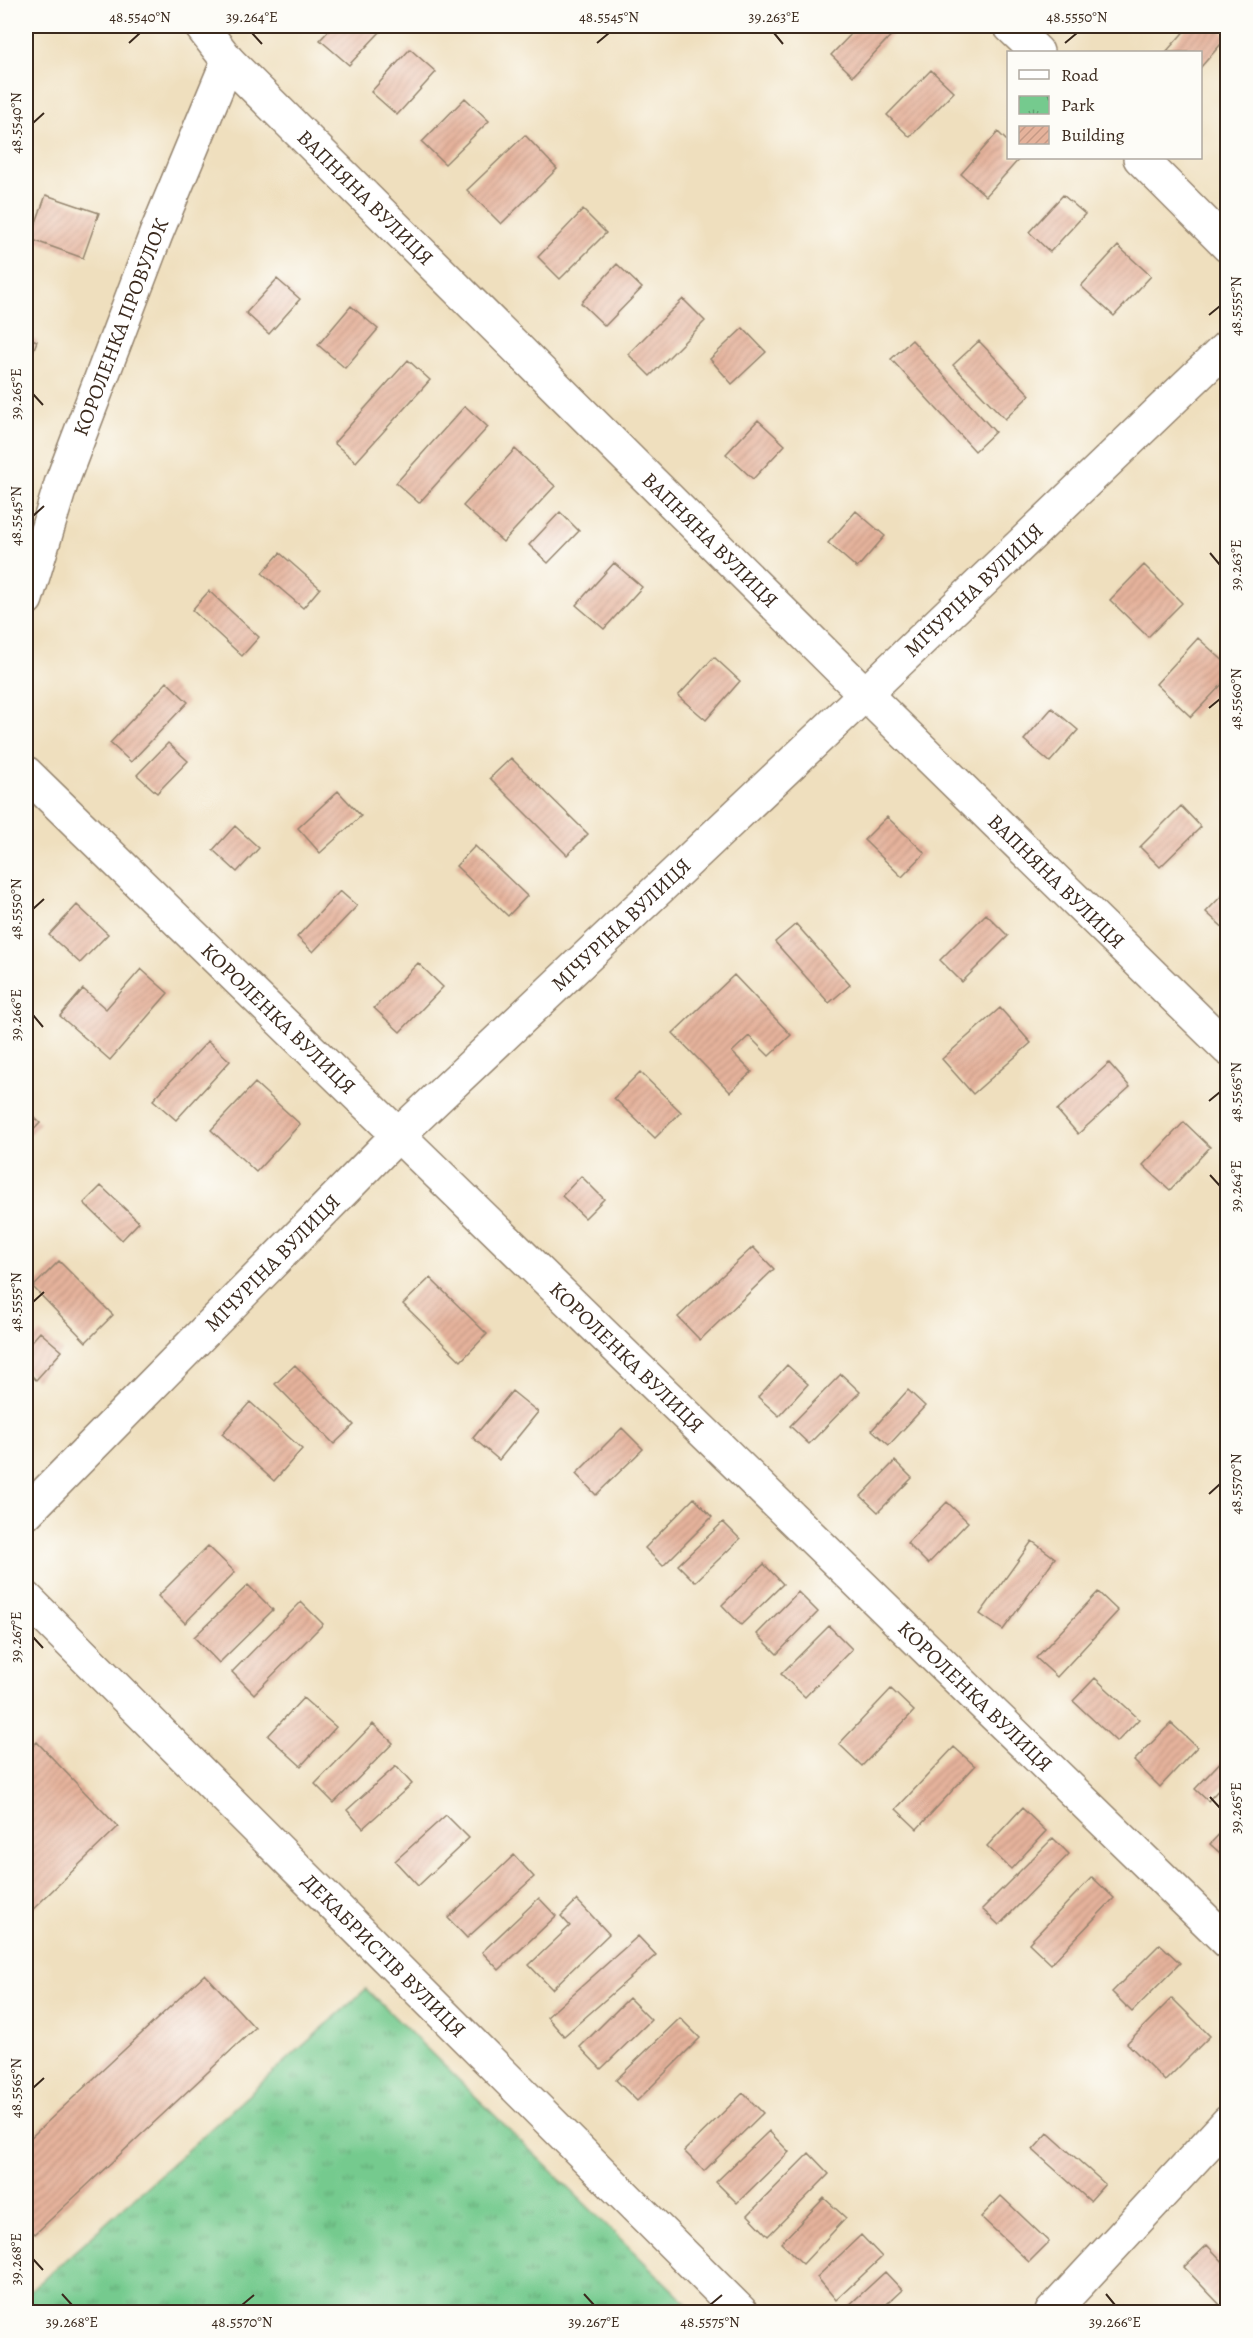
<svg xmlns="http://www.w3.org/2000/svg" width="1253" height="2338" font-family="Alegreya,serif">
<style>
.park{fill:url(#park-tufts);stroke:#587a56;stroke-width:1.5}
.building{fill:url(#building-hatch)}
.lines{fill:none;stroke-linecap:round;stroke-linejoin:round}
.minor-casing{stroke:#95846e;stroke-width:36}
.minor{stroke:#fff;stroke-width:33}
.ticks{fill:none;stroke:#3b2a1e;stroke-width:2}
.labels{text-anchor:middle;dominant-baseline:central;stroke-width:5;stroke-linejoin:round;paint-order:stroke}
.street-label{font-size:21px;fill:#3b2a1e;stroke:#fdfcf7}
.neatline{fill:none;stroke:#3b2a1e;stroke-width:2}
.ticks-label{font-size:15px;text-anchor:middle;fill:#3b2a1e}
</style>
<defs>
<pattern id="park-tufts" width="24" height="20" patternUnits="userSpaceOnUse" patternTransform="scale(1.5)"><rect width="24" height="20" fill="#75ca8e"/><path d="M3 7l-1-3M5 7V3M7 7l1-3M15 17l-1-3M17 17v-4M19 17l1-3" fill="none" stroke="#61a473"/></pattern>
<pattern id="building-hatch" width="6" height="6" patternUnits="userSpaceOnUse" patternTransform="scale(1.5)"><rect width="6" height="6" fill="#e5b29b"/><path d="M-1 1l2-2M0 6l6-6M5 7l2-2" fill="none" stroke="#c59985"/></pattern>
</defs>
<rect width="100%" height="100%" fill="#fdfcf7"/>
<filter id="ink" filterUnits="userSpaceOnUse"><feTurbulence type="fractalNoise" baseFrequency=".0167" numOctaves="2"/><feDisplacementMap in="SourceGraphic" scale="12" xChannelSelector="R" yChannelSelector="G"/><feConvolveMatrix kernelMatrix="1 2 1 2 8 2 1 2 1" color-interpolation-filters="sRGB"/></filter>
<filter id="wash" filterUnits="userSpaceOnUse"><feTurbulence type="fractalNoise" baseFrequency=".008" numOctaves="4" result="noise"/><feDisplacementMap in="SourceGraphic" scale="24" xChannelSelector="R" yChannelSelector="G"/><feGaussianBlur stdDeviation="1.35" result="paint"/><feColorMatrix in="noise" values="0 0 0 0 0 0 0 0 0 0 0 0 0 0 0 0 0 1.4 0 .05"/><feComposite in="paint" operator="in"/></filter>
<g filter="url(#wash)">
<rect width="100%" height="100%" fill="#efdfbe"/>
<path class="park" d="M366 1989 695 2312H26V2295Z"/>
<g id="blocks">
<path class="building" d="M333 26H373L380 32 349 65 320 40Z
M859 26H893L897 29 853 76 831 55Z
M1189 26H1215L1228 36 1200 68V52H1166Z
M410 49 436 72 397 115 371 92Z
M931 70 954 92 910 137 887 115Z
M465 98 489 121 445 164 422 142Z
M998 132 1008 142V158H1020L986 196 961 174Z
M525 135 557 169 501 224 467 190Z
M46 195 99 213 83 258 30 239Z
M1063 195 1085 214 1050 252 1029 232Z
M583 210 606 233 560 279 538 257Z
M1118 246 1151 276 1114 316 1081 286Z
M617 264 642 288 605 326 581 303Z
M277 279 300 299 269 334 246 313Z
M683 299 705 321 650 376 628 354Z
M351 306 378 329 345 368 318 345Z
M743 328 766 352 732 384 710 359Z
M26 337 37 341 26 370Z
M912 340 995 432 975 451 891 359Z
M979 341 1030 395 1005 419 953 365Z
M408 360 430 380 356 462 334 443Z
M465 406 488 427 419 503 396 483Z
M758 420 785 445 753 479 726 454Z
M515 449 555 486 503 542 463 506Z
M856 511 885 536 857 568 828 543Z
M560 512 579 531 548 563 529 545Z
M280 553 320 588 303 608 262 573Z
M614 563 642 587 604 629 576 605Z
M1144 565 1182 603 1148 637 1110 600Z
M209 591 259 637 242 656 192 610Z
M1198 638 1228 665V678L1191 717 1156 684Z
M714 657 740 681 706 720 678 696Z
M167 682 188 702 131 762 110 743Z
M1052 708 1078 730 1050 762 1024 740Z
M168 743 188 761 157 793 137 775Z
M511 758 588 834 567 855 490 778Z
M338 791 361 816 320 853 298 828Z
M1181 806 1201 827 1160 867 1140 847Z
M887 817 925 853 902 877 864 840Z
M235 826 259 848 237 872 213 850Z
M475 846 527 896 508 916 456 866Z
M1228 889V932L1206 912Z
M340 891 357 906 313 952 297 937Z
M77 905 108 934 80 963 49 935Z
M986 914 1008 936 962 982 940 960Z
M796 924 850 985 829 1003 775 942Z
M418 963 443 987 400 1032 374 1008Z
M141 969 168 993 110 1060 60 1016 83 989 106 1009Z
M734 975 791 1035 769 1056 749 1036 732 1052 752 1072 730 1092 673 1033Z
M1000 1008 1031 1043 973 1094 942 1059Z
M208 1041 230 1061 176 1120 153 1100Z
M1109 1063 1130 1087 1078 1134 1057 1110Z
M640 1072 681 1112 655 1138 614 1098Z
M255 1083 300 1124 256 1172 211 1130Z
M26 1109 40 1123 26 1138Z
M1184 1122 1210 1147 1170 1190 1143 1165Z
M581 1176 604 1199 585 1218 562 1196Z
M101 1186 139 1222 122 1240 84 1203Z
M753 1247 774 1269 700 1340 678 1317Z
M59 1261 113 1315 86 1342 33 1287Z
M430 1278 487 1334 461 1361 403 1304Z
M40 1332 62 1351 36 1380 26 1370V1348Z
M295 1365 354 1425 334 1444 275 1384Z
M787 1365 808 1384 779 1416 758 1397Z
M841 1374 860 1392 809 1444 790 1426Z
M908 1390 925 1406 889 1445 872 1430Z
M512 1391 538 1412 499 1460 473 1438Z
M250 1402 302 1449 274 1481 222 1434Z
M622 1428 643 1449 596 1495 576 1474Z
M895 1461 912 1478 878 1512 861 1496Z
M694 1498 712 1517 663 1566 645 1548Z
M947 1502 968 1522 928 1564 907 1543Z
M723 1522 740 1539 695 1582 678 1565Z
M1032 1541 1055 1558 1003 1630 980 1614Z
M208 1546 235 1572 185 1623 158 1596Z
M764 1564 783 1584 741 1625 722 1605Z
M248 1585 273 1610 219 1663 194 1637Z
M798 1592 818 1612 777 1654 757 1634Z
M1098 1592 1118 1611 1057 1677 1036 1658Z
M301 1602 323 1624 254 1694 232 1672Z
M829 1626 852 1649 805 1697 781 1674Z
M1095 1678 1139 1719 1117 1742 1073 1701Z
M891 1689 914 1711 862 1766 839 1744Z
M303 1698 336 1727 301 1766 268 1736Z
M1171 1723 1197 1747 1160 1787 1134 1761Z
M373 1724 393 1743 334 1803 315 1784Z
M37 1742 118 1827 26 1916V1752Z
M954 1747 975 1766 917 1829 896 1809Z
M1228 1754V1780L1208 1801 1195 1789Z
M396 1766 412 1784 363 1828 347 1810Z
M1022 1808 1046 1831 1011 1869 987 1846Z
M446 1815 469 1838 418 1886 395 1861Z
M1228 1825V1860L1210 1844Z
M1053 1838 1069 1854 999 1925 982 1909Z
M514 1855 534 1877 467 1938 448 1918Z
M1092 1877 1114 1898 1051 1964 1029 1943Z
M539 1898 556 1916 499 1970 482 1952Z
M577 1900 609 1934 552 1989 529 1965 570 1926 561 1916Z
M638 1936 656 1955 564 2036 547 2017Z
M1160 1944 1180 1963 1132 2012 1112 1992Z
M205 1974 255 2028 35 2234 26 2224V2142Z
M629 1998 651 2020 601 2069 580 2047Z
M1172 1998 1210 2036 1165 2081 1127 2043Z
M680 2018 700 2038 637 2101 616 2080Z
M743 2093 763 2113 704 2171 684 2151Z
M769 2131 789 2152 737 2203 716 2182Z
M1048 2133 1105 2184 1090 2201 1033 2150Z
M809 2153 829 2174 768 2236 748 2215Z
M1001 2196 1049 2242 1029 2262 981 2217Z
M824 2198 846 2218 803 2264 781 2243Z
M861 2235 882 2257 836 2300 817 2277Z
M1207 2245 1228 2267V2304L1223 2308 1184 2267Z
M885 2272 902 2290 878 2312H850L846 2308Z"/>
</g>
</g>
<g filter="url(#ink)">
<use href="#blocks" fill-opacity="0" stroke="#95846e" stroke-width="1.5"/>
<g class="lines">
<defs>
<g id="minor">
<path id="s1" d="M201 26 228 61 865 694 1228 1049"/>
<path d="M1010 26 1037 52"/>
<path d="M1140 158 1228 246"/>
<path id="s2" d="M26 599 61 484 156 234 228 61"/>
<path id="s3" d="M26 773 1228 1942"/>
<path id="s4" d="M26 1513 397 1136 865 694 1228 346"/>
<path id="s5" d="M26 1598 741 2312"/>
<path d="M1052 2312 1228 2122"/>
</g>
</defs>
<use href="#minor" class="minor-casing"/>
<use href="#minor" class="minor"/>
</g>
</g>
<path class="ticks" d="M252 33 262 44M774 33 783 44M129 43 140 33M597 43 609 33M1065 43 1077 33M33 123 44 113M1209 315 1220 306M33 394 43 405M33 516 44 506M1210 553 1220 565M1209 708 1220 699M33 909 44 899M33 1015 43 1027M1209 1101 1220 1092M1210 1175 1220 1186M33 1302 44 1292M1209 1494 1220 1484M33 1637 43 1648M1210 1797 1220 1808M33 2088 44 2078M33 2259 43 2270M62 2294 72 2305M584 2294 594 2305M1106 2294 1115 2305M242 2305 254 2295M710 2305 722 2295"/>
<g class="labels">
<g class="street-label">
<text stroke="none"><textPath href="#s1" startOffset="238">ВАПНЯНА ВУЛИЦЯ</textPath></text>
<text stroke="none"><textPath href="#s2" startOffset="288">КОРОЛЕНКА ПРОВУЛОК</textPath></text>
<text stroke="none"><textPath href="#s1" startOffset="724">ВАПНЯНА ВУЛИЦЯ</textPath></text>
<text stroke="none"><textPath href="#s4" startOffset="1323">МІЧУРІНА ВУЛИЦЯ</textPath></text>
<text stroke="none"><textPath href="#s1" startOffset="1210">ВАПНЯНА ВУЛИЦЯ</textPath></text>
<text stroke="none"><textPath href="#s4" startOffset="837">МІЧУРІНА ВУЛИЦЯ</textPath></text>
<text stroke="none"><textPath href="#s3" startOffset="352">КОРОЛЕНКА ВУЛИЦЯ</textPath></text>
<text stroke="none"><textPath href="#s4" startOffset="351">МІЧУРІНА ВУЛИЦЯ</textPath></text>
<text stroke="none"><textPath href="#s3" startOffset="838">КОРОЛЕНКА ВУЛИЦЯ</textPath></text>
<text stroke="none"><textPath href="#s3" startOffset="1324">КОРОЛЕНКА ВУЛИЦЯ</textPath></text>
<text stroke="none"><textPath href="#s5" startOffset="506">ДЕКАБРИСТІВ ВУЛИЦЯ</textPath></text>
</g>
</g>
<rect width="1253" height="2338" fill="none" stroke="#fdfcf7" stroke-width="66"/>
<rect x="1007" y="51" width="195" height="108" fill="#fdfcf7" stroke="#afa8a0" stroke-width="1.5"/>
<rect x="1019" y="70" width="30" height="9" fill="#ffffff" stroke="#afa8a0" stroke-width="1.5"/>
<text x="1061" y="81" font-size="18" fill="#3b2a1e">Road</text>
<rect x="1019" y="96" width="30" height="18" fill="url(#park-tufts)" stroke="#afa8a0" stroke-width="1.5"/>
<text x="1061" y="111" font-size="18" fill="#3b2a1e">Park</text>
<rect x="1019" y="126" width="30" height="18" fill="url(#building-hatch)" stroke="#afa8a0" stroke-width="1.5"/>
<text x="1061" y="141" font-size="18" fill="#3b2a1e">Building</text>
<rect x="33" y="33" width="1187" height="2272" class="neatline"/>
<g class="ticks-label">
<text x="140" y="22">48.5540°N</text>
<text x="252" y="22">39.264°E</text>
<text x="609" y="22">48.5545°N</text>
<text x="774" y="22">39.263°E</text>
<text x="1077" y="22">48.5550°N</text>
<text transform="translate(16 123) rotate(-90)" y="5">48.5540°N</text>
<text transform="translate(1236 306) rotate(-90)" y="5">48.5555°N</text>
<text transform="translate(16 394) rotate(-90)" y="5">39.265°E</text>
<text transform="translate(16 516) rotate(-90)" y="5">48.5545°N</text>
<text transform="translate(1236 565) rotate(-90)" y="5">39.263°E</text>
<text transform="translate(1236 699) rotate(-90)" y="5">48.5560°N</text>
<text transform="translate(16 909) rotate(-90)" y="5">48.5550°N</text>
<text transform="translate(16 1015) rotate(-90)" y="5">39.266°E</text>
<text transform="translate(1236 1092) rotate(-90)" y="5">48.5565°N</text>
<text transform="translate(1236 1186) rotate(-90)" y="5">39.264°E</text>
<text transform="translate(16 1302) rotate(-90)" y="5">48.5555°N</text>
<text transform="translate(1236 1484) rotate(-90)" y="5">48.5570°N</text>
<text transform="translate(16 1637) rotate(-90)" y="5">39.267°E</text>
<text transform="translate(1236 1808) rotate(-90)" y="5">39.265°E</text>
<text transform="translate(16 2088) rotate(-90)" y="5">48.5565°N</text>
<text transform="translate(16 2259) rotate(-90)" y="5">39.268°E</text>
<text x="72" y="2327">39.268°E</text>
<text x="242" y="2327">48.5570°N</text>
<text x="594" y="2327">39.267°E</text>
<text x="710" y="2327">48.5575°N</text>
<text x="1115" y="2327">39.266°E</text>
</g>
</svg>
